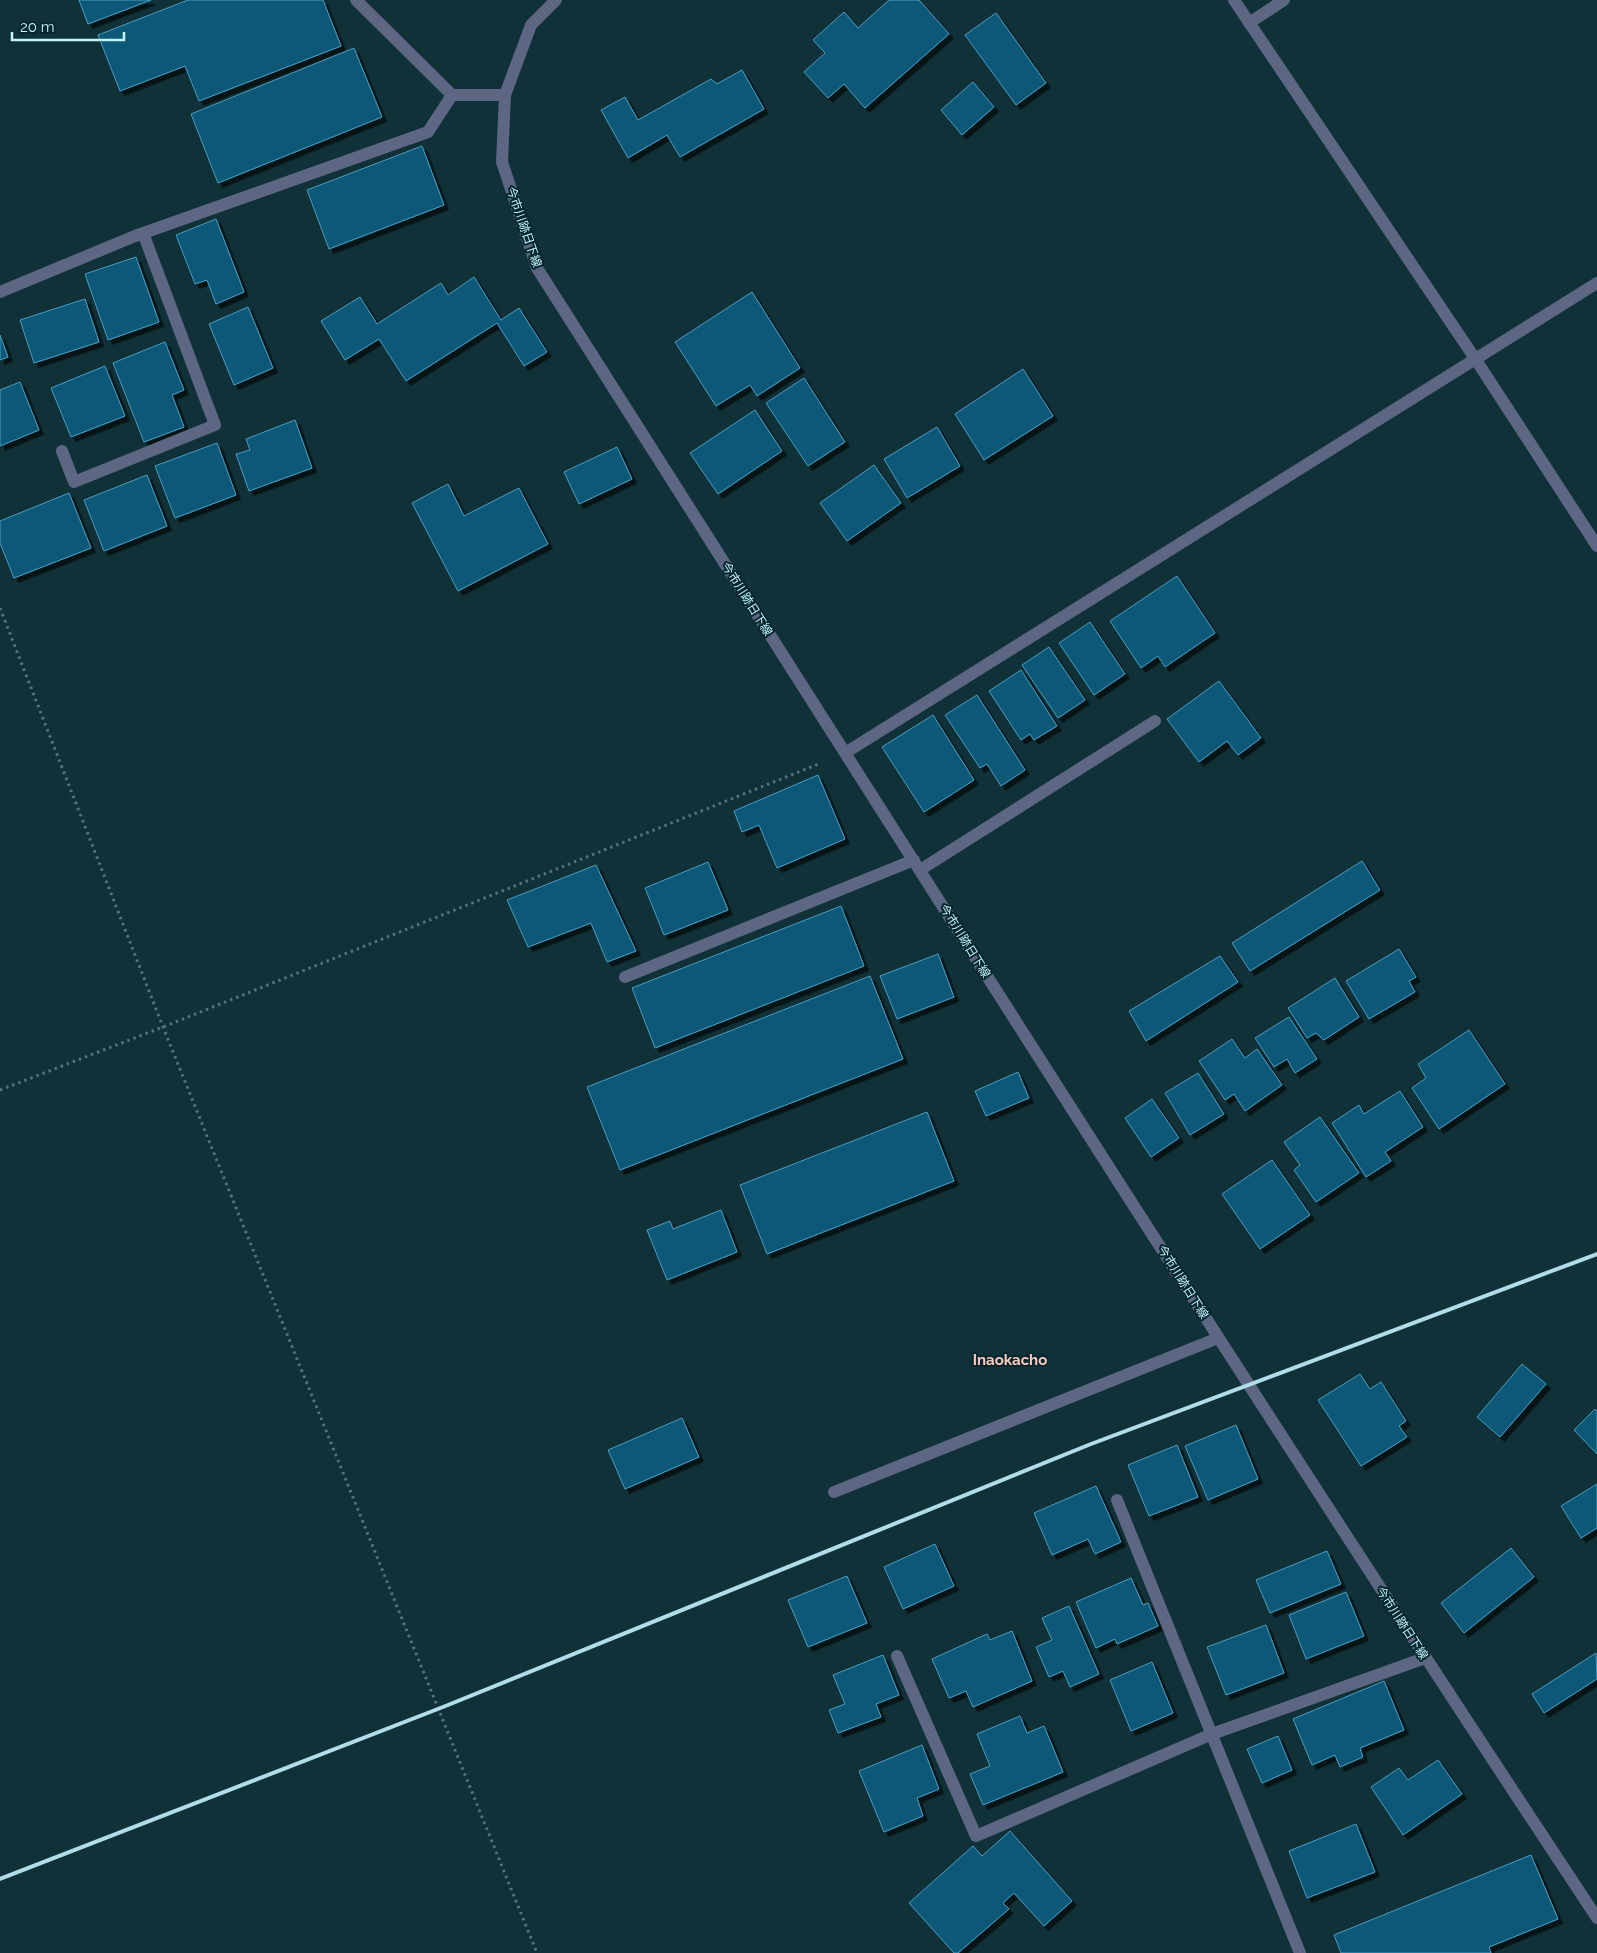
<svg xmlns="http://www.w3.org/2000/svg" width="1597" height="1953" font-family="Raleway,'Noto Sans JP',sans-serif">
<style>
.building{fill:#085877;stroke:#4b9dc5;filter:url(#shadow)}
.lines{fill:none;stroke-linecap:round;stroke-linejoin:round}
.path{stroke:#50767d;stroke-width:3;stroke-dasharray:2.5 4;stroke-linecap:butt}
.minor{stroke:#5d6683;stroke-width:12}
.rail{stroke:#b0dde7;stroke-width:4}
.labels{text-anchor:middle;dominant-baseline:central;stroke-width:4;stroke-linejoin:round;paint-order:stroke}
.street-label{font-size:12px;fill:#c3f2fc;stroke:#05272d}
.quarter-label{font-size:15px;font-weight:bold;fill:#fbc9be;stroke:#05272d}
</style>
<defs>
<filter id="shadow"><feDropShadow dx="4.5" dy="4.5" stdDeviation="0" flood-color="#0009"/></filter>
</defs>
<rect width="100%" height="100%" fill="#103137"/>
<path class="building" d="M79 0H151L88 24Z
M188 0H323L341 46 199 101 185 66 120 91 98 35Z
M889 0H919L949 34 865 108 844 84 828 98 804 72 825 53 813 40 844 12 858 28Z
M996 13 1046 83 1016 105 965 35Z
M354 48 382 117 218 183 191 114Z
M742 70 764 109 680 157 667 135 628 158 601 110 625 97 638 120 711 79 717 84Z
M973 82 994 107 962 135 941 110Z
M422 146 444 205 329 249 307 190Z
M216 219 244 292 216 304 207 280 195 284 176 235Z
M136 257 159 322 108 340 85 274Z
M474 277 501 320 519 308 547 352 524 366 497 323 406 381 379 339 345 360 321 321 360 297 377 324 441 283 448 295Z
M752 292 800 368 757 396 750 385 716 406 675 342Z
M85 299 99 342 34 363 20 320Z
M248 307 273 368 234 385 209 324Z
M0 335 8 357 0 360Z
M165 342 184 390 172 395 184 427 144 442 113 363Z
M105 366 125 416 71 437 51 388Z
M1023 369 1053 416 984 460 955 414Z
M804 378 845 442 808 466 766 403Z
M20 382 39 430 0 446V390Z
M755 410 782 451 718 494 690 453Z
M295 420 312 468 249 491 236 454 250 450 246 439Z
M937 427 960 466 907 498 884 459Z
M217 443 236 495 175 518 155 466Z
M617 447 632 479 579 504 564 472Z
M874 465 901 503 847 541 820 503Z
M147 475 167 526 104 551 84 500Z
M448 484 464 516 519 488 548 544 458 591 412 503Z
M69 493 91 548 14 578 0 543V521Z
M1177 576 1215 633 1165 667 1158 656 1141 668 1110 621Z
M1090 622 1125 674 1094 695 1059 643Z
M1049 647 1085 700 1058 718 1022 665Z
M1021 670 1057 726 1034 740 1030 734 1021 740 989 691Z
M1219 681 1261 738 1238 755 1227 741 1199 762 1167 719Z
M977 695 1025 770 1001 786 987 764 980 768 945 715Z
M933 715 974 780 924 812 882 747Z
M818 775 845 839 777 868 759 825 742 832 734 811Z
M1362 861 1380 890 1250 971 1232 943Z
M708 862 728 910 664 935 645 888Z
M596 865 636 951 607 962 591 923 528 947 507 900Z
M841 906 864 966 655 1048 632 988Z
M1399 949 1416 977 1409 981 1415 992 1369 1019 1346 981Z
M938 954 954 997 897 1019 880 976Z
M1220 956 1238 982 1146 1041 1129 1011Z
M870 976 903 1059 620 1170 587 1087Z
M1335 978 1359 1017 1324 1040 1316 1033 1307 1038 1288 1008Z
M1289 1017 1317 1059 1295 1073 1287 1059 1274 1067 1255 1038Z
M1469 1030 1505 1084 1439 1129 1412 1088 1426 1078 1418 1064Z
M1232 1039 1245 1058 1257 1049 1282 1085 1245 1111 1234 1094 1225 1100 1199 1061Z
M1018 1072 1029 1098 986 1116 975 1091Z
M1198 1073 1224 1114 1190 1135 1165 1093Z
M1400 1091 1423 1127 1385 1152 1391 1161 1366 1177 1332 1123 1359 1105 1364 1114Z
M1152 1099 1179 1138 1151 1157 1125 1118Z
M927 1112 954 1181 767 1254 740 1185Z
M1320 1117 1359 1173 1316 1202 1294 1170 1300 1165 1284 1142Z
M1272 1160 1310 1215 1260 1249 1222 1194Z
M721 1210 737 1252 667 1280 647 1230 670 1221 673 1229Z
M1522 1364 1546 1384 1500 1437 1477 1417Z
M1360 1374 1370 1389 1381 1382 1406 1421 1399 1426 1407 1437 1361 1466 1318 1400Z
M1595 1409 1597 1411V1454L1574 1430Z
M682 1418 699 1457 625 1489 608 1450Z
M1236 1425 1258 1479 1208 1500 1185 1446Z
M1177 1445 1198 1497 1149 1516 1128 1465Z
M1597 1484V1528L1581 1538 1561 1506Z
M1096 1486 1121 1542 1095 1554 1088 1539 1052 1555 1034 1513Z
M935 1544 954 1586 903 1609 884 1567Z
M1511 1548 1534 1577 1464 1633 1441 1603Z
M1327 1551 1341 1584 1270 1613 1256 1580Z
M847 1576 867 1623 808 1647 788 1600Z
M1131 1578 1143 1605 1148 1603 1158 1626 1117 1644 1115 1639 1096 1648 1076 1602Z
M1346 1592 1364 1636 1306 1659 1289 1615Z
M1069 1606 1099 1674 1070 1687 1063 1671 1049 1677 1036 1647 1052 1640 1042 1618Z
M1266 1625 1284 1673 1226 1695 1207 1647Z
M1012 1631 1032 1681 973 1707 966 1691 949 1698 932 1659 987 1634 990 1640Z
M1596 1653 1597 1679 1544 1713 1532 1694Z
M883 1655 899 1695 876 1704 881 1717 838 1733 829 1710 845 1704 833 1675Z
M1152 1662 1173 1713 1131 1731 1110 1680Z
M1384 1681 1404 1730 1360 1748 1363 1757 1340 1767 1335 1755 1312 1765 1293 1719Z
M1020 1716 1027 1733 1044 1726 1063 1772 983 1805 970 1774 990 1766 977 1734Z
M1278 1736 1292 1770 1262 1783 1247 1749Z
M922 1745 939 1789 917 1798 923 1816 884 1832 859 1771Z
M1438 1760 1462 1794 1403 1835 1371 1787 1399 1768 1408 1780Z
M1356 1824 1375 1872 1307 1898 1289 1851Z
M1010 1831 1072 1901 1044 1926 1014 1893 1003 1903 1009 1909 958 1953H954L909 1903 973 1846 982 1856Z
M1531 1855 1558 1919 1489 1947 1491 1953H1341L1334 1935Z"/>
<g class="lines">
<path class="path" d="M0 608 163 1027 537 1953
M0 1090 163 1027 821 763"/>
<path class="minor" d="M356 0 452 95H505L502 162 537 268C888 820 1236 1373 1597 1918
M1234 0 1476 360 1597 546
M1249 23 1284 0
M505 95 531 25 556 0
M0 292 135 236 428 132 452 95
M62 451 74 482 215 425 143 233
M845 753 1597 283
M920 870 1155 721
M625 977 914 860
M834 1492 1218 1338
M1117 1500 1300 1953
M897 1656 976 1836 1212 1734 1425 1658"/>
<path class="rail" d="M0 1879 443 1707 1091 1444 1597 1254"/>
</g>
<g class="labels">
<g class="street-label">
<text transform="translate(524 227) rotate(71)">今市川跡日下線</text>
<text transform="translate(747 599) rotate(58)">今市川跡日下線</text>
<text transform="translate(965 941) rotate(58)">今市川跡日下線</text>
<text transform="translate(1183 1282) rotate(58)">今市川跡日下線</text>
<text transform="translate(1402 1623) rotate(57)">今市川跡日下線</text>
</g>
<g class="quarter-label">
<text x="1010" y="1360">Inaokacho</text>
</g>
</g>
<path d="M12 32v8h112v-8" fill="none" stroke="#c3f2fc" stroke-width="2.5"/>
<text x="20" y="32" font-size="15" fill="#c3f2fc" stroke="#05272d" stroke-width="4" paint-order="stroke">20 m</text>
</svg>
